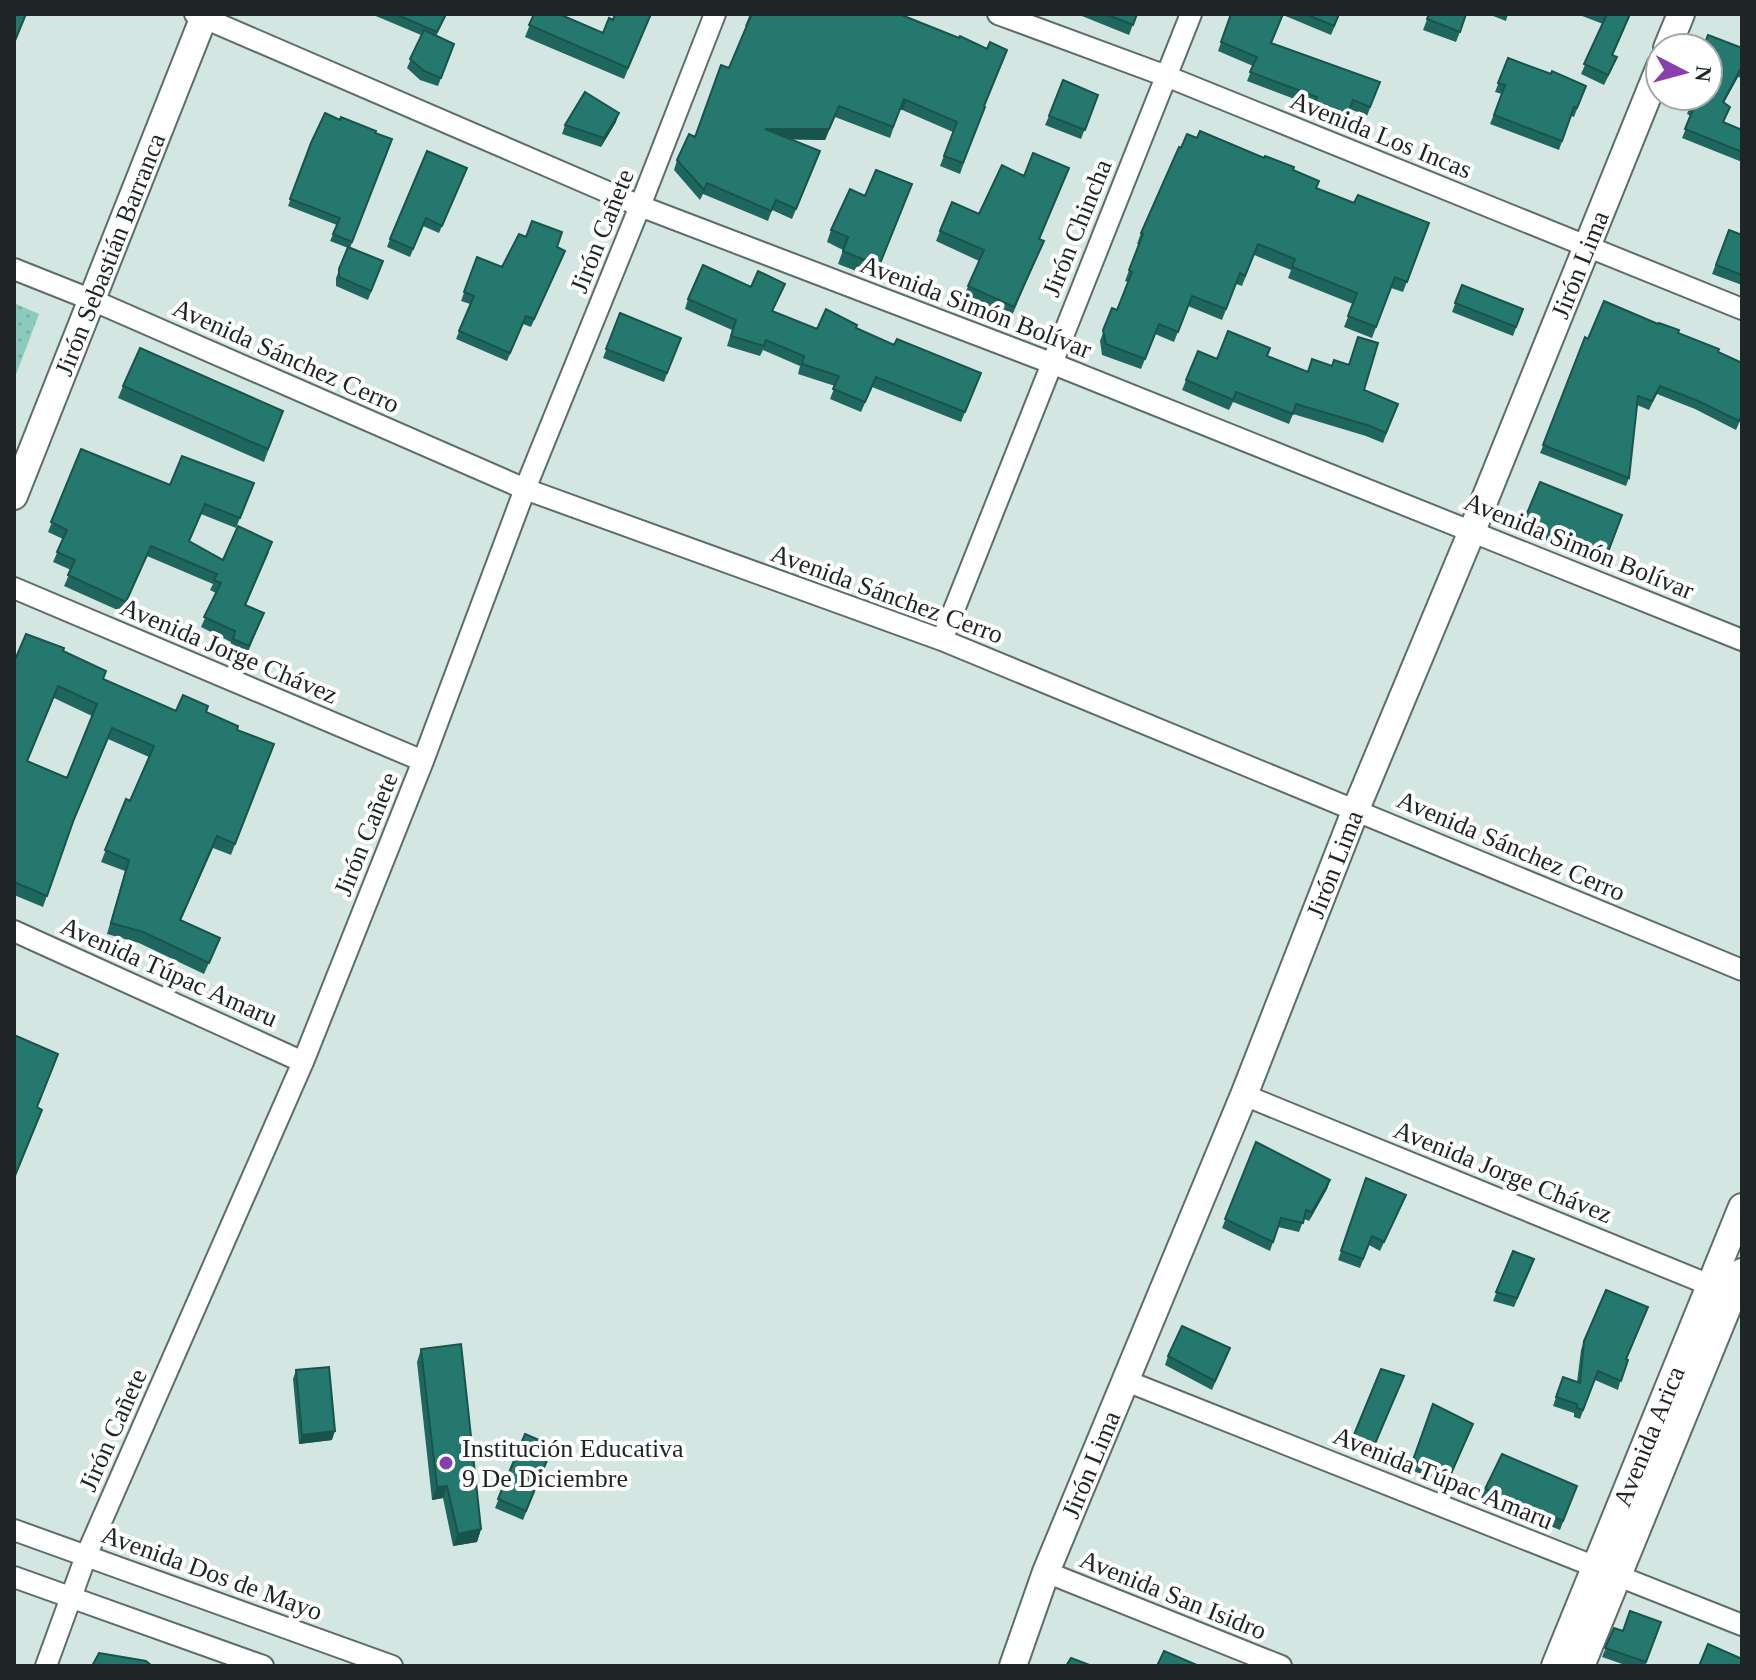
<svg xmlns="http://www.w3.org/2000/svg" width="1756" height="1680" font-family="Georgia,serif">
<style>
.park{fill:url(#park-dots)}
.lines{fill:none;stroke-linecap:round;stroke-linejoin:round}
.minor-casing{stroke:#5d6d6a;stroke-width:24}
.tertiary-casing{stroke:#5d6d6a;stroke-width:30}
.minor{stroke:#fff;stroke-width:20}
.tertiary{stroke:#fff;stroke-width:26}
.wall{fill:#1f675e;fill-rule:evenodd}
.shaded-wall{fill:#19544c}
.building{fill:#24786d;stroke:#19544c;stroke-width:2;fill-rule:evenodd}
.poi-dot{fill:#8a3eb0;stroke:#fff;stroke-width:3}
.labels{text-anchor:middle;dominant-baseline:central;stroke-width:8;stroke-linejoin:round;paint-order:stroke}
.street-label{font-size:26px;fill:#1f2524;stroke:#fff}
.poi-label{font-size:26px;fill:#1f2524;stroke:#fff;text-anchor:start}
</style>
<defs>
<pattern id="park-dots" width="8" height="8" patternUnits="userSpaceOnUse" patternTransform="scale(2)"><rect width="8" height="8" fill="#8acabf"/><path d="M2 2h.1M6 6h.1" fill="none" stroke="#77ada4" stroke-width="1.8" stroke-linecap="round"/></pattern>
</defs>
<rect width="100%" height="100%" fill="#d4e6e2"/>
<path class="park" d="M14 303 39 314 14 380Z"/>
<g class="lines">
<defs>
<path id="minor" d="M195 14 640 206 1051 363 1742 640
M998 14 1166 76 1742 309
M14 269 92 300 525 489 942 640 1742 970
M14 588 423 761
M942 640 1191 14
M14 931 303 1062
M1244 1095 1722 1290
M1124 1380 1742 1625
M14 1530 392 1666
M1046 1572 1281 1666
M14 1577 263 1666
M46 1666 86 1556 303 1062 423 761 525 489 640 206 715 14"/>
<g id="tertiary">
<path d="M1667 48 1681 14"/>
<path id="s1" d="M14 496 205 14"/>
<path id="s2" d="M1013 1666 1046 1572 1244 1095 1356 809 1472 531 1660 66"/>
<path id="s3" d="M1555 1666 1742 1207"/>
<path d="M1581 1666 1742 1272"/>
</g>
</defs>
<use href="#minor" class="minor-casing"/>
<use href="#tertiary" class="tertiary-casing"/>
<use href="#minor" class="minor"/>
<use href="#tertiary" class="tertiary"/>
</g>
<path class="wall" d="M371 14H447L436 36 454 44 438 86 420 80 407 68 421 35Z
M534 14 603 33 651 14 624 79 525 37Z
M750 14 984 107 960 174 940 166 953 132 900 109 890 138 835 117 825 140 792 139 816 161 792 219 772 210 768 221 703 194 700 200 674 170 677 160 695 137 729 68 747 26H745Z
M1077 14H1137L1129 35Z
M1231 14H1340L1331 35 1283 15 1271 43 1380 82 1367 116 1350 109 1345 123 1312 110 1313 106 1247 81 1253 66 1218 51Z
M1429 14H1467L1456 42 1423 30Z
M1488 14H1508L1506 21Z
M1577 14H1631L1613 55V67L1604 85 1581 74 1603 24Z
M1708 48H1742V78L1738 77 1724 102V122L1742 130V162L1682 138 1691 116 1687 114 1693 96H1708Z
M1508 58 1586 86 1574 117 1571 116 1559 150 1490 124 1502 94 1495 92Z
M1098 95 1081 139 1045 125 1049 116Z
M340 120 392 139 350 248 383 261 368 300 336 286V278L348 248 330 241 337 225 288 206 311 143Z
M616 122 601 147 562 134 565 125Z
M467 168 439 233 423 226 410 257 387 247 390 239Z
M1293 170 1316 188 1354 203 1429 223 1403 292 1391 288 1372 338 1344 327 1353 304 1288 278 1291 270 1254 255 1242 286 1236 284 1222 320 1188 306 1174 342 1155 334 1141 369 1102 355 1100 341 1112 308 1117 310 1128 282 1125 281 1139 244H1137L1141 233Z
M912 184 874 278 838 264 843 250 827 242 831 230 865 196Z
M979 214 1044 241 1011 318 964 296 979 261 936 241 940 231Z
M1729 230 1742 235V285L1712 274Z
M526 237 565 251 531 327 523 324 507 361 456 339 470 304 461 301 477 257 502 267Z
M785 284 772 311 817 329 856 328 894 345 981 373 961 422 872 387 861 412 830 399 835 386 798 374 800 366 763 350 760 356 727 346 732 330 685 309 688 299 751 287Z
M1462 285 1523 309 1513 336 1452 312Z
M620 313 681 338 664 382 603 358Z
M1678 333 1718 352 1742 416 1736 430 1695 409 1657 394 1649 410 1637 405 1629 478 1626 486 1540 453 1588 339Z
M1198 351 1217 359 1267 357 1307 372 1364 390 1398 404 1383 443 1366 436 1293 414 1289 424 1233 402 1229 410 1182 390Z
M123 386 283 411 264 462 118 398Z
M81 449 170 485 254 483 236 528 201 514 189 541 223 560 269 552 246 605 264 613 246 657 229 649 231 642 201 627 216 593 210 590 213 584 147 556 122 612 64 586 71 570 53 562 63 539 48 532Z
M1540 482 1622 515 1605 561 1538 538 1522 527Z
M63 651 103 679 176 711 206 712 237 730 274 744 231 855 213 848 181 920 220 938 204 974 139 943 107 934 125 871 101 862 126 799 130 801 149 757 108 739 71 828 43 907 14 895V662ZM54 698 92 716 67 778 27 761Z
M1256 1142 1330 1180 1327 1189 1309 1221 1304 1219 1299 1232 1278 1227 1270 1251 1222 1228Z
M1366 1178 1406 1195 1380 1251 1369 1245 1360 1268 1338 1260Z
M1513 1251 1531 1268 1514 1307 1493 1301Z
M1584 1341 1626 1359 1618 1390 1595 1380 1580 1419 1574 1417V1413L1553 1406 1563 1377 1577 1382 1581 1350Z
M1230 1348 1212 1390 1165 1365 1168 1356Z
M421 1349 481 1529 477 1542 453 1546 443 1498 432 1500 417 1362Z
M1381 1369 1404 1376 1371 1455 1350 1446Z
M296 1370 332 1440 299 1444 293 1379Z
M1433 1404 1473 1424 1447 1485 1409 1469Z
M525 1434 553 1446 523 1520 495 1508Z
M1577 1486 1560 1530 1481 1498 1485 1489Z
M1661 1622 1645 1666H1628L1602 1657 1614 1628 1623 1631Z"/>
<path class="shaded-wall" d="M1741 68 1738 77 1720 110 1723 102Z
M904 99H907L903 110 900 109Z
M839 106 825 140 761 139 765 129Z
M619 113 616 122 601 147 604 138Z
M1330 1180 1327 1189 1309 1221 1312 1212Z
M335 1431 332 1440 299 1444 302 1435Z
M447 1486 443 1498 432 1500 437 1487Z
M481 1529 477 1542 453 1546 458 1534Z"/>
<path class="building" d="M14 14H26L14 43Z
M395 14H446L437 32Z
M534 14H559L603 33 609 18 613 20 615 14H651L628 68 529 25Z
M750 14H899L959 38 960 36 987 49 990 42 1007 50 984 106 985 107 963 163 944 156 957 122 904 99 893 127 839 106 829 129H765L820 151 796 209 776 200 771 211 707 183 704 190 677 160 689 134 695 137 721 65 729 68 751 16 749 15Z
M1105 14H1137L1133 25Z
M1231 14H1283L1271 43 1380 82 1370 107 1353 100 1348 114 1315 101 1317 97 1250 72 1257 57 1221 42Z
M1305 14H1339L1334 26Z
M1429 14H1466L1460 32 1427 19Z
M1607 14H1630L1612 55 1617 57 1608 75 1584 64Z
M424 30 454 44 441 78 424 71 410 59Z
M1708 35 1742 48V68H1741L1723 102 1730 107 1723 122 1742 130V152L1685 129 1694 107 1690 106 1694 96H1708V62L1710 57 1708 56V48H1703Z
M1508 58 1551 74 1552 71 1586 86 1577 108 1574 107 1562 141 1494 115 1505 85 1498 83Z
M1063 80 1098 95 1085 130 1049 116Z
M585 92 619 113 604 138 565 125Z
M325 113 340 120 341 117 376 131 375 133 392 139 352 242 333 234 340 218 290 199 311 143Z
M1200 131 1264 158 1265 156 1294 167 1293 170 1319 181 1316 188 1354 203 1358 195 1429 223 1407 282 1395 277 1376 327 1348 316 1357 293 1292 267 1295 259 1258 244 1245 276 1240 273 1226 309 1192 296 1178 332 1159 324 1145 359 1106 344 1103 330 1112 308 1117 310 1132 272 1129 270 1143 234 1141 233 1179 147 1181 148 1187 134 1197 138Z
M427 151 467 168 442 226 426 218 413 249 390 239Z
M1033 153 1069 168 1039 239 1044 241 1014 307 968 286 984 250 940 231 952 202 979 214 1002 165 1024 176Z
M876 170 912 184 879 266 843 251 848 237 831 230 850 189 865 196Z
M532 221 562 232 557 247 565 251 534 319 526 316 510 353 459 331 474 296 464 292 477 257 502 267 519 234 526 237Z
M1729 230 1742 235V275L1716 265Z
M348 247 383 261 371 291 339 277V269Z
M703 265 751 287 758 271 785 284 772 311 817 329 826 309 857 325 856 328 894 345 897 339 981 373 965 412 876 377 865 402 833 389 839 376 802 364 804 356 766 340 764 346 731 336 736 320 688 299Z
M1462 285 1523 309 1516 327 1455 303Z
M1604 301 1658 324 1659 323 1679 330 1678 333 1719 349 1718 352 1742 363V415L1739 421 1698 401 1660 386 1652 401 1638 396 1629 478 1543 445 1585 337 1588 339Z
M620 313 681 338 667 373 606 349Z
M1228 331 1270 348 1267 356 1308 372 1312 359 1332 366 1334 360 1349 365 1358 337 1378 343 1364 390 1398 404 1386 433 1370 426 1296 404 1293 414 1236 392 1233 400 1186 380 1198 351 1217 359Z
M140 348 283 411 268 449 123 386Z
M81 449 170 485 182 456 254 483 240 518 205 504 189 541 223 560 238 526 272 542 245 605 264 613 249 646 233 639 235 631 204 617 221 583 214 580 217 574 151 546 126 602 68 575 75 560 57 552 67 530 51 522Z
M1540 482 1622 515 1608 552 1542 529 1525 518Z
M26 634 64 648 63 651 106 671 103 679 176 711 183 695 208 706 206 712 238 726 237 730 274 744 235 844 217 836 180 920 220 938 209 963 143 932 111 923 129 860 105 850 126 799 130 801 154 746 112 728 74 819 47 896 14 882V662ZM58 686 97 704 67 778 27 761Z
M14 1035 58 1054 37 1107 42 1110 14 1178Z
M1256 1142 1330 1180 1312 1212 1306 1210 1303 1223 1281 1218 1273 1242 1225 1219Z
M1366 1178 1406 1195 1384 1242 1372 1236 1363 1259 1341 1251Z
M1513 1251 1534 1259 1517 1298 1496 1292Z
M1606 1290 1648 1307 1626 1359 1628 1360 1621 1381 1598 1371 1583 1410 1577 1408V1404L1556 1397 1563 1377 1580 1383 1584 1341Z
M1182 1326 1230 1348 1215 1381 1168 1356Z
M461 1344 481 1529 458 1534 447 1486 437 1487 421 1349Z
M329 1367 335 1431 302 1435 296 1370Z
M1381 1369 1404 1376 1374 1446 1353 1437Z
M1433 1404 1473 1424 1450 1476 1413 1460Z
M525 1434 553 1446 526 1511 498 1499Z
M1502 1454 1577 1486 1563 1521 1485 1489Z
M1630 1611 1661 1622 1646 1662 1605 1648 1614 1628 1623 1631Z
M1708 1644 1742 1659V1666H1699Z
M1164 1651 1199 1666H1157Z
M99 1653 146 1661 152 1666H92Z
M1071 1658 1092 1666H1066Z"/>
<circle class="poi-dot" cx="446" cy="1463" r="8"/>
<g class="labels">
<g class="street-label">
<text transform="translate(1381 135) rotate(22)">Avenida Los Incas</text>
<text transform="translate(1077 228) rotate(-68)">Jirón Chincha</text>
<text transform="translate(602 231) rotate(-68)">Jirón Cañete</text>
<text stroke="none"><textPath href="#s1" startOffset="260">Jirón Sebastián Barranca</textPath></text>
<text stroke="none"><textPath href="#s2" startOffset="1512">Jirón Lima</textPath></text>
<text transform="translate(976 307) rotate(21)">Avenida Simón Bolívar</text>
<text transform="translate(286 356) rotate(24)">Avenida Sánchez Cerro</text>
<text transform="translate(1579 546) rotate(22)">Avenida Simón Bolívar</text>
<text transform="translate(887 594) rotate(20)">Avenida Sánchez Cerro</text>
<text transform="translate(229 651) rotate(23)">Avenida Jorge Chávez</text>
<text transform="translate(366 834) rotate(-68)">Jirón Cañete</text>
<text transform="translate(1511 846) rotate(23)">Avenida Sánchez Cerro</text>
<text stroke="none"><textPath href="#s2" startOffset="864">Jirón Lima</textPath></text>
<text transform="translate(169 972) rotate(24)">Avenida Túpac Amaru</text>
<text transform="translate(1503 1172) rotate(22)">Avenida Jorge Chávez</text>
<text transform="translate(113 1430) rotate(-66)">Jirón Cañete</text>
<text stroke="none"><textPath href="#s3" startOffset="248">Avenida Arica</textPath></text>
<text stroke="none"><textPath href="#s2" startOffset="216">Jirón Lima</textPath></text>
<text transform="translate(1443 1478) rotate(22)">Avenida Túpac Amaru</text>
<text transform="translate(212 1573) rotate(20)">Avenida Dos de Mayo</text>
<text transform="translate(1173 1595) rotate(22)">Avenida San Isidro</text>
</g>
<g class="poi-label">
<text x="462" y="1448">Institución Educativa<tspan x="462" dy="30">9 De Diciembre</tspan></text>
</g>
</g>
<rect width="1756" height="1680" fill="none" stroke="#1f2524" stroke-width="32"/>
<g transform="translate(1684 72) rotate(96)"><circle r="38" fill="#ffffff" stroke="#a5a8a7" stroke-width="2"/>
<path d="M0-6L14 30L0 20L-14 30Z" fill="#8a3eb0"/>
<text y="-12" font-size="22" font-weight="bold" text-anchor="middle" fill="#1f2524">N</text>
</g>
</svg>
